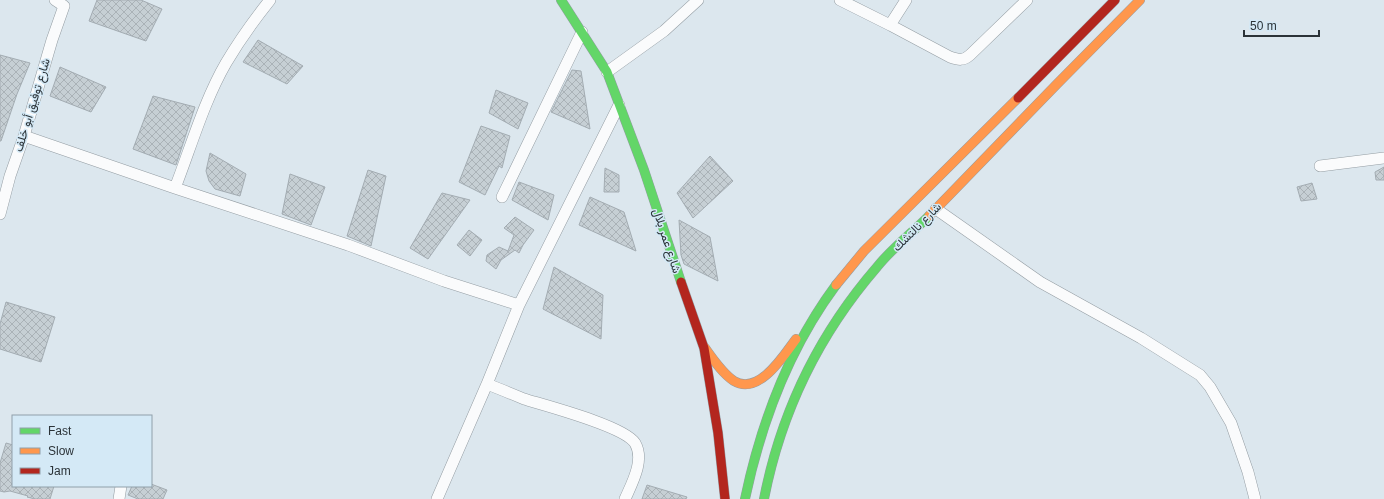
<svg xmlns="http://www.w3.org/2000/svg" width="1384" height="499" font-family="Helvetica,Vazirmatn,sans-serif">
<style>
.building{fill:url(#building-cross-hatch);stroke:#a3acb2}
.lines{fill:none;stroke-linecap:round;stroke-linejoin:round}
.street-casing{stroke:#949da3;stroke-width:12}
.fast-casing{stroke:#949da3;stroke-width:10}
.slow-casing{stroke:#949da3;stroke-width:10}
.jam-casing{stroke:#949da3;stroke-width:10}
.street{stroke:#fafbfc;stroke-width:11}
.fast{stroke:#63d668;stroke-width:9}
.slow{stroke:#ff974d;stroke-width:9}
.jam{stroke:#b3261e;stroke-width:9}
.labels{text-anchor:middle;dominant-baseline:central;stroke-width:3;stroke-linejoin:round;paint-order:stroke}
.street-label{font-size:12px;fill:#2b3338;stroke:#d4e9f6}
</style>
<defs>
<pattern id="building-cross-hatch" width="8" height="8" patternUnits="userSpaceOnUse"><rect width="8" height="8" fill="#c6cfd4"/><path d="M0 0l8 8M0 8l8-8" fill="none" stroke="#aab2b7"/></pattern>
</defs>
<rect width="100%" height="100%" fill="#dce7ee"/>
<path class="building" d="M97 0H141L162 9 146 41 89 21Z
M258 40 303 66 287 84 243 62Z
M0 55 30 63 17 94 1 141H0Z
M60 67 106 87 91 112 50 96Z
M572 70 581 71 590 129 551 112Z
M496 90 528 103 518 129 489 113Z
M153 96 195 107 176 165 133 149Z
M481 126 510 136 502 168 499 166 485 195 459 182Z
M210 153 246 174 240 196 215 189 209 181 206 171Z
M710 156 733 181 693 218 677 193Z
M1384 167V180H1376L1375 172Z
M605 168 619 175V192H604Z
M368 170 386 176 371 246 347 236Z
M290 174 325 187 311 225 282 214Z
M519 182 554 195 548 220 512 200Z
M1312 183 1317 199 1301 201 1297 187Z
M442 193 470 200 428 259 410 248Z
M590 197 624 212 636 251 579 225Z
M515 217 534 230 523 245 519 253 515 250 501 260 496 269 486 261 487 255 499 247 508 251 514 235 504 228Z
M679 220 710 237 718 281 684 264 681 255Z
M469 230 482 240 470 256 457 245Z
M554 267 603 295 601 339 543 309Z
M6 302 55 317 41 362 0 349V324Z
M6 443 13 445V486H54L50 499H35L27 497 28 496 10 491 4 492 0 491V463Z
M151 484 167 490 163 499H138L128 495 132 486H151Z
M647 485 687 497 686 499H642Z"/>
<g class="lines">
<defs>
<path id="street" d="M840 0 890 25 950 57C959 60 963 61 970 55L1027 0
M890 25 906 0
M607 72 664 31 698 0
M24 136 175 188 348 245 444 281 519 305 619 105
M1320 166 1384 158
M175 188C191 147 204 101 226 63 239 41 254 20 270 0
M502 197 582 32
M936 209 1040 282 1141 338 1200 375 1210 387 1231 423 1248 472 1255 499
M0 214 10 176 24 136 52 40 64 6 55 0
M519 305 487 384C500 389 512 394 524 399 547 406 624 426 635 443 645 460 632 483 625 499
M119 499 121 486
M437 499 487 384"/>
<path id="fast" d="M561 0 607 72 644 170 681 282
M745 499C761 423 790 347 836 285
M764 499C781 412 819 334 877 267 892 248 912 233 929 216"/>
<path id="slow" d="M929 216 1057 84 1140 0
M836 285 864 251 1018 98
M705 348C713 359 722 373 734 381 759 396 784 355 796 339"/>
<path id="jam" d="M1018 98 1115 0
M681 282 704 348 718 433 725 499"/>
</defs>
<use href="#street" class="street-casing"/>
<use href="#fast" class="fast-casing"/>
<use href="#slow" class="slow-casing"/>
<use href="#jam" class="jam-casing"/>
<use href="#street" class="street"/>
<use href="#fast" class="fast"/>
<use href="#slow" class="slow"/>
<use href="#jam" class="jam"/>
</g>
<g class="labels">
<g class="street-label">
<text transform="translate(32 105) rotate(-73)">شارع توفيق أبو خلف</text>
<text transform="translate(917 227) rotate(-45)">شارع نالتشك</text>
<text transform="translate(667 241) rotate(72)">شارع عمر بلال</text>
</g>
</g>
<rect x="12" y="415" width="140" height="72" fill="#d4e9f6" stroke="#90a0aa"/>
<rect x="20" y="428" width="20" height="6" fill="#63d668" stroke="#90a0aa"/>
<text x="48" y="435" font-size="12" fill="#2b3338">Fast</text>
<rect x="20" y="448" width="20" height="6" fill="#ff974d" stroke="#90a0aa"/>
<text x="48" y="455" font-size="12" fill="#2b3338">Slow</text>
<rect x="20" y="468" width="20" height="6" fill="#b3261e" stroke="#90a0aa"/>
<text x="48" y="475" font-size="12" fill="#2b3338">Jam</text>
<path d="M1244 30v6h75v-6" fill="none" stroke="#2b3338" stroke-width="2"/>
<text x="1250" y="30" font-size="12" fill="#2b3338" stroke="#d4e9f6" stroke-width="3" paint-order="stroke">50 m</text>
</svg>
